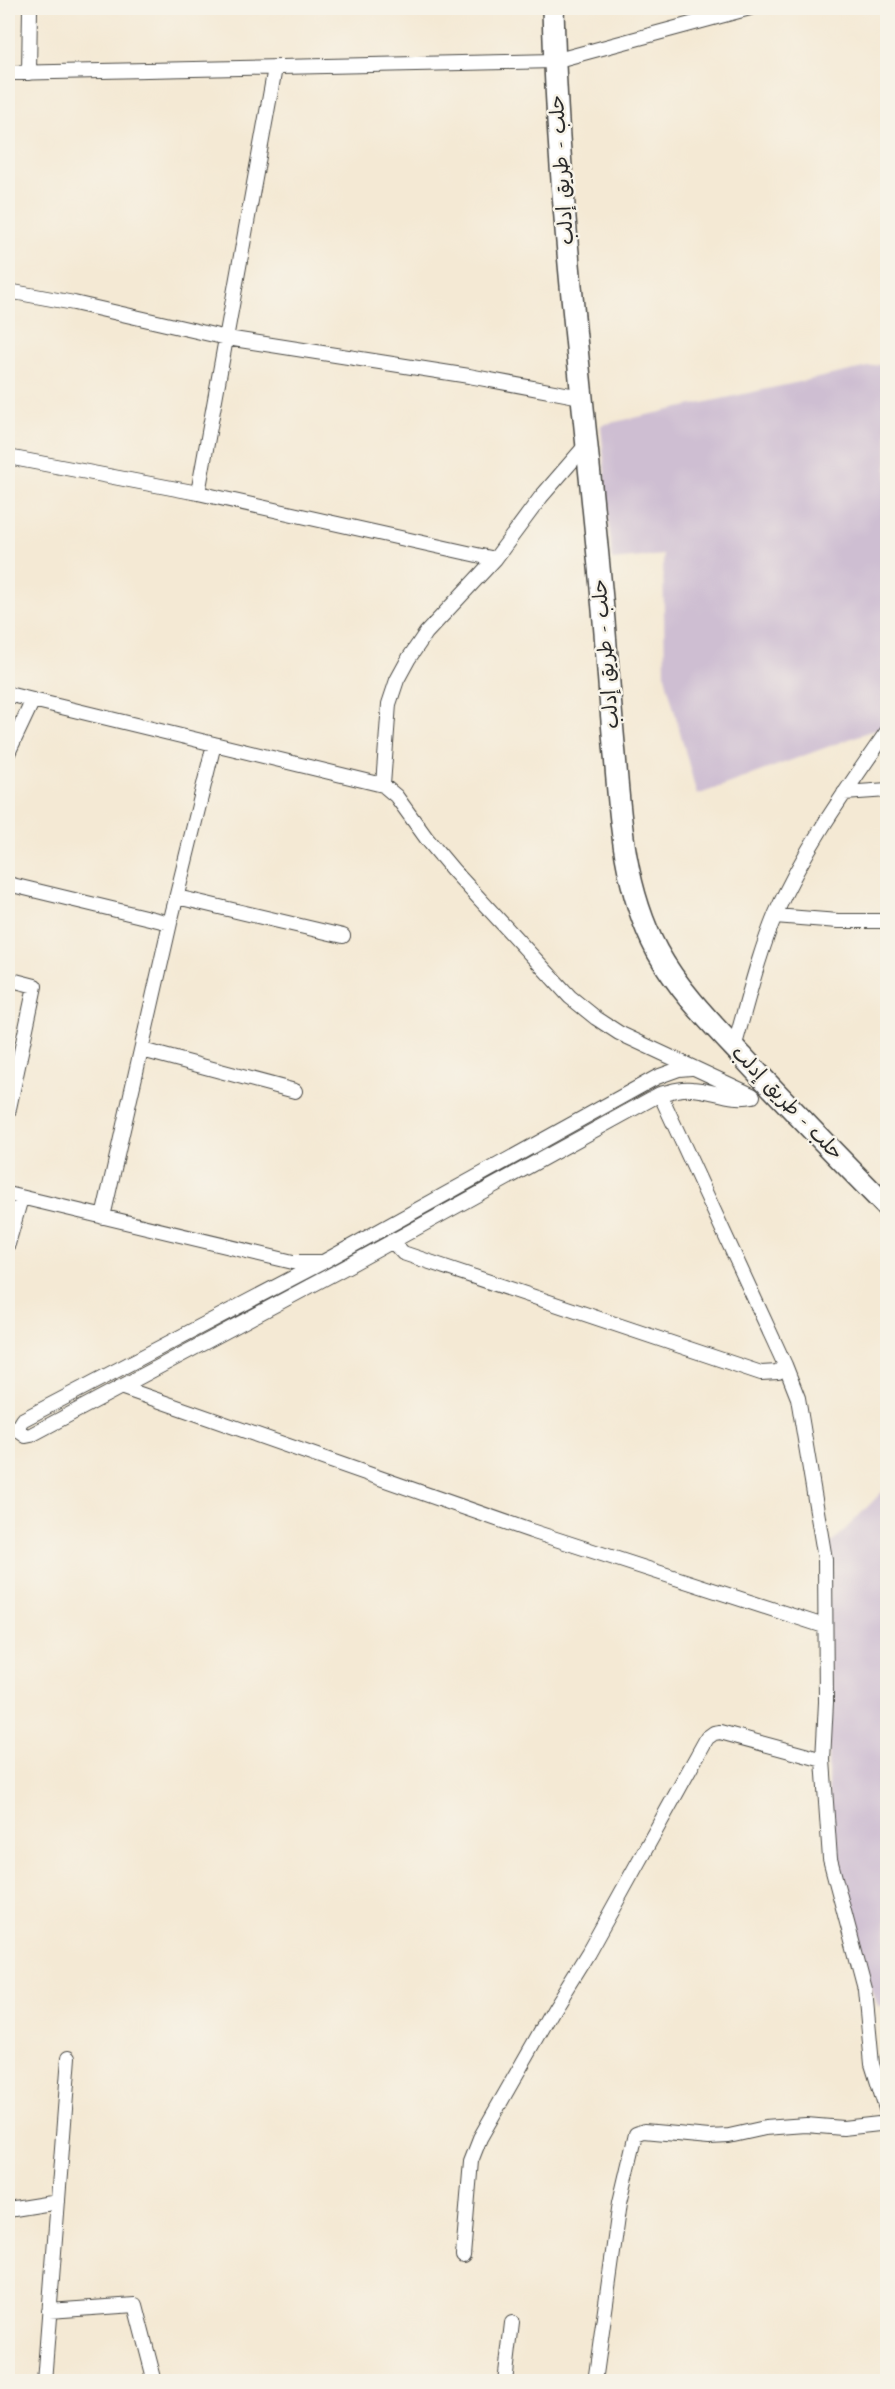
<svg xmlns="http://www.w3.org/2000/svg" width="895" height="2389" font-family="'Architects Daughter','Playpen Sans Arabic',sans-serif">
<style>
.industrial{fill:#cebed2}
.lines{fill:none;stroke-linecap:round;stroke-linejoin:round}
.minor-casing{stroke:#494844;stroke-width:16}
.highway-casing{stroke:#494844;stroke-width:24}
.minor{stroke:#fff;stroke-width:14}
.highway{stroke:#fff;stroke-width:21}
.labels{text-anchor:middle;dominant-baseline:central;stroke-width:5;stroke-linejoin:round;paint-order:stroke}
.street-label{font-size:20px;fill:#2b2b2b;stroke:#f7f3e8}
</style>
<rect width="100%" height="100%" fill="#f7f3e8"/>
<filter id="ink" filterUnits="userSpaceOnUse"><feTurbulence type="fractalNoise" baseFrequency=".0167" numOctaves="2"/><feDisplacementMap in="SourceGraphic" scale="12" xChannelSelector="R" yChannelSelector="G"/><feConvolveMatrix kernelMatrix="1 2 1 2 8 2 1 2 1" color-interpolation-filters="sRGB"/></filter>
<filter id="wash" filterUnits="userSpaceOnUse"><feTurbulence type="fractalNoise" baseFrequency=".008" numOctaves="4" result="noise"/><feDisplacementMap in="SourceGraphic" scale="24" xChannelSelector="R" yChannelSelector="G"/><feGaussianBlur stdDeviation="1.35" result="paint"/><feColorMatrix in="noise" values="0 0 0 0 0 0 0 0 0 0 0 0 0 0 0 0 0 1.4 0 .05"/><feComposite in="paint" operator="in"/></filter>
<g filter="url(#wash)">
<rect width="100%" height="100%" fill="#f4e9d4"/>
<path class="industrial" d="M887 363V725L697 795 665 676 663 555 612 560 601 425Z
M887 1487V2007L878 2008 828 1850V1547Z"/>
</g>
<g filter="url(#ink)">
<g class="lines">
<defs>
<path id="minor" d="M8 73 554 61 750 8
M29 73 30 8
M8 291 74 303 227 338 469 376 581 397
M586 445 541 497 495 559 426 633 409 658 397 680 389 704 383 785 396 796 427 839 453 870 570 997 596 1018 619 1033 752 1095
M8 457 198 493 495 559
M198 493 275 68
M8 694 383 785
M8 753 33 700
M844 793 888 790
M8 884 170 923
M177 897 343 936
M775 916 838 921H888
M8 979 35 986 8 1113
M734 1048C747 1003 758 956 776 913 805 847 847 789 888 730
M142 1050 295 1091
M691 1068 679 1069 657 1077 323 1262 22 1420 19 1425V1431L26 1436 31 1435 344 1268 660 1094C671 1091 681 1088 692 1089 714 1090 731 1101 753 1096
M660 1094 785 1365 798 1398 825 1559 826 1702 823 1760 830 1859 865 1990 872 2064 888 2115
M8 1194 293 1262H321
M103 1217 170 923 214 744
M392 1241 403 1253 761 1373 778 1372 785 1365
M8 1244 21 1198
M120 1387 531 1531 824 1626
M8 2210 58 2202
M463 2256 471 2161 480 2138 554 2008 588 1953 707 1738 714 1733 720 1732 823 1760
M49 2311 135 2305 155 2382
M44 2382 69 2057
M505 2382 512 2323
M595 2382 620 2202 636 2134 644 2131 709 2137 729 2136 765 2128 806 2125 843 2128 888 2123"/>
<path id="highway" d="M553 8C558 205 584 402 602 599 607 651 610 703 615 755 620 822 625 891 657 951 679 991 712 1024 743 1057 790 1108 839 1158 888 1208"/>
</defs>
<use href="#minor" class="minor-casing"/>
<use href="#highway" class="highway-casing"/>
<use href="#minor" class="minor"/>
<use href="#highway" class="highway"/>
</g>
</g>
<g class="labels">
<g class="street-label">
<text transform="translate(562 170) rotate(-94)">حلب - طريق إدلب</text>
<text transform="translate(606 654) rotate(-95)">حلب - طريق إدلب</text>
<text transform="translate(787 1103) rotate(46)">حلب - طريق إدلب</text>
</g>
</g>
<rect width="895" height="2389" fill="none" stroke="#f7f3e8" stroke-width="30"/>
</svg>
